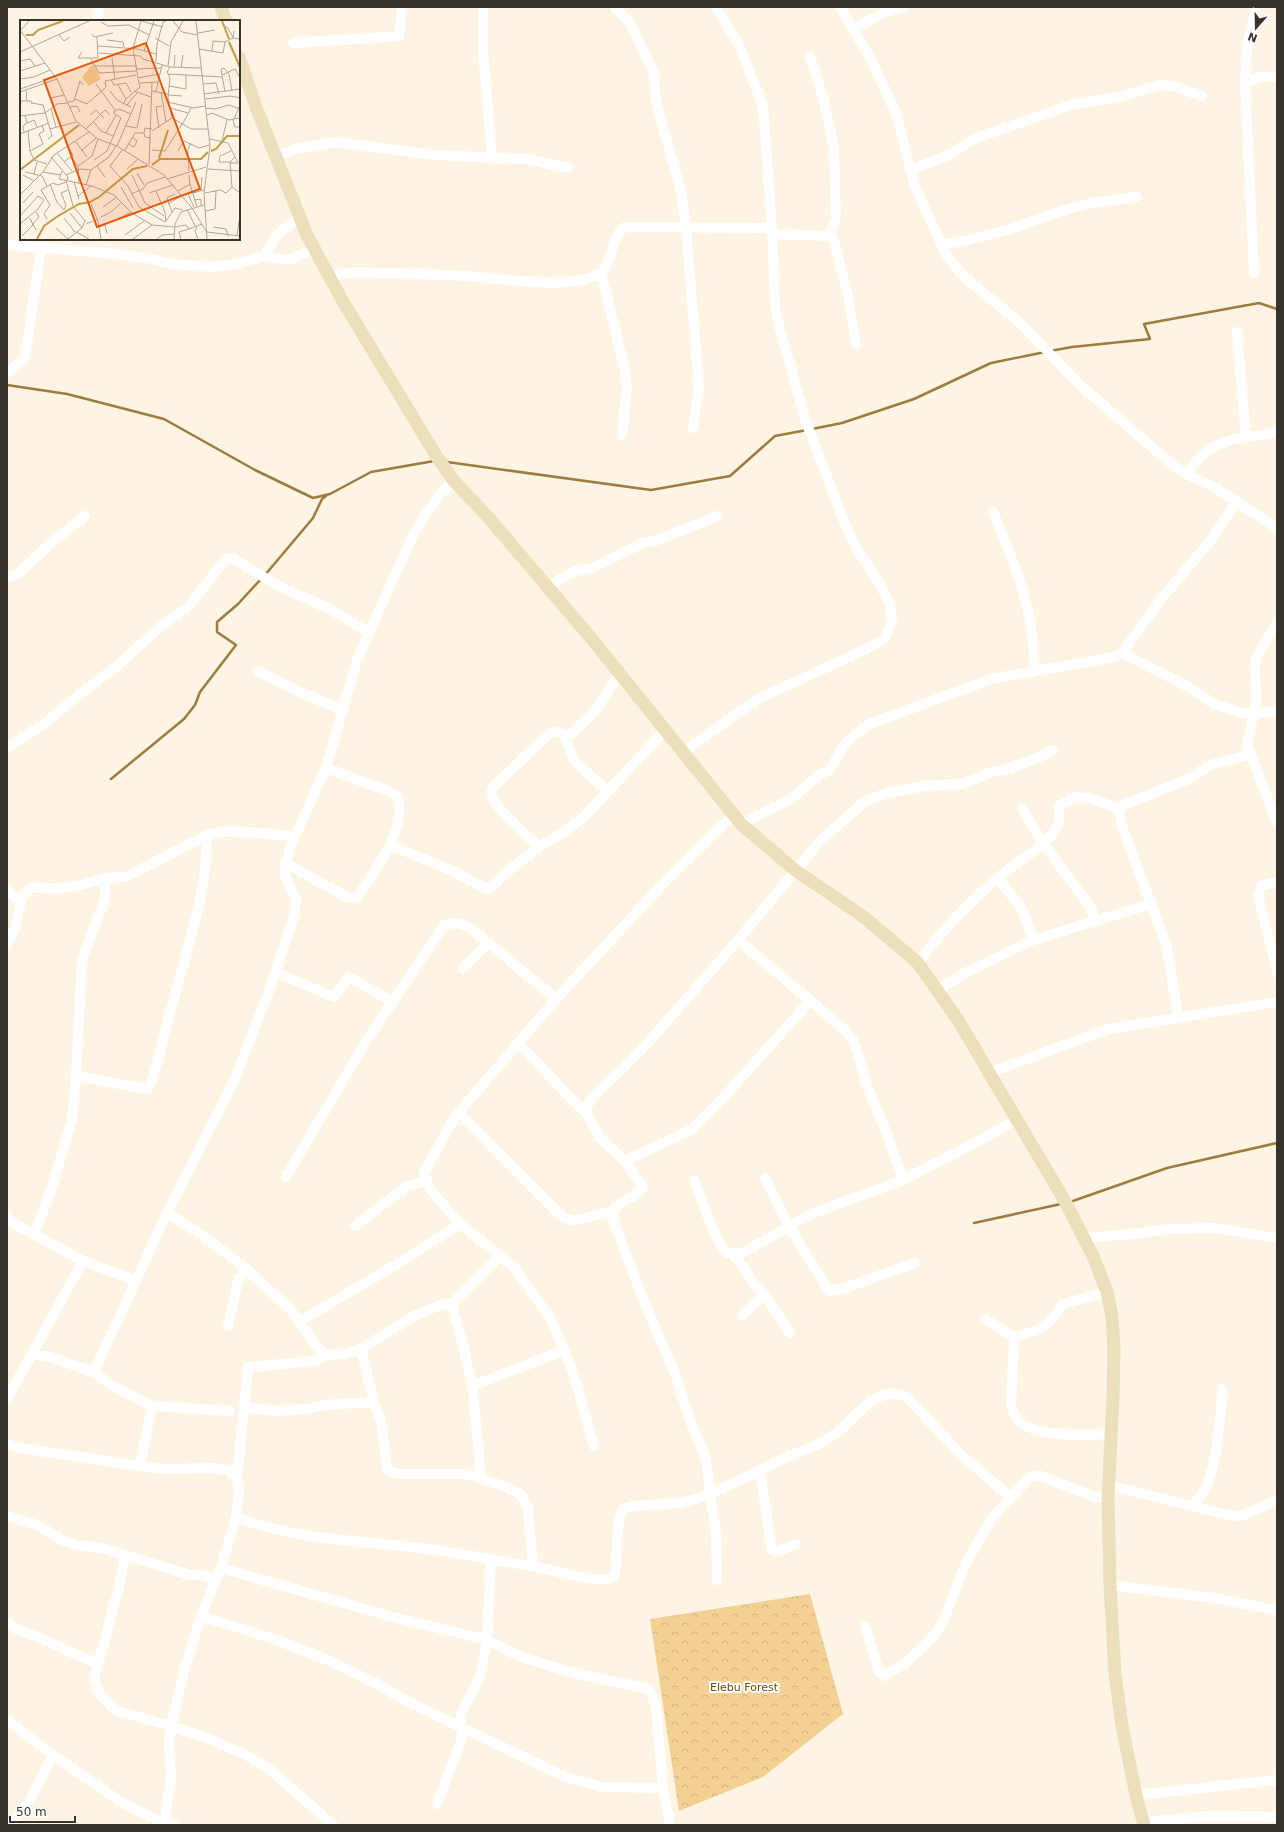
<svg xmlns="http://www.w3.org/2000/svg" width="1284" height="1832" font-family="'DejaVu Sans',sans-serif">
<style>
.forest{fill:url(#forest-crowns)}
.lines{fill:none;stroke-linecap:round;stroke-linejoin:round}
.stream{stroke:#9d7c3e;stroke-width:2.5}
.street{stroke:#fff;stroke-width:10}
.secondary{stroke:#eedfbc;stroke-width:13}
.labels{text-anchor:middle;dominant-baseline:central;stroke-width:4;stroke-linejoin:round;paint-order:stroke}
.park-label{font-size:11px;fill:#6c4e09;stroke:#fff}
.inset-river{fill:none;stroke:#c89b45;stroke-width:2}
.inset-road{fill:none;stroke:#afa79a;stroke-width:1}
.view{fill:#e8590c;fill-opacity:0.15;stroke:#e8590c;stroke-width:2}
.inset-edge{fill:none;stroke:#38342d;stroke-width:2}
</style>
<defs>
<pattern id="forest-crowns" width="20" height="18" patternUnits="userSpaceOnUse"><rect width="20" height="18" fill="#f3d195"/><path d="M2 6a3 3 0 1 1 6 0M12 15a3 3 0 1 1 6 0" fill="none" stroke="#d1b481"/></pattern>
</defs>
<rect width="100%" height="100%" fill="#fef4e3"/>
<path class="forest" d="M810 1594 843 1714 763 1777 679 1811 650 1619Z"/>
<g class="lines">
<path class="stream" d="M1050 351 1072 347 1150 339 1144 324 1259 303 1277 309
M7 385 67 394 164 419 255 470 313 498 330 494 371 472 434 461
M812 429 842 423 914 399 991 363 1045 352
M447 462 651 490 730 476 775 436 807 430
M265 575 313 518 322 499 326 496
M111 779 184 719 195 705 200 692 236 645 217 632V622L238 604 261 579
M1070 1202 1167 1168 1277 1143
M974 1223 1061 1204"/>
<path class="street" d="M483 7V50L492 158
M615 7 630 23 653 71 657 106 681 190 686 227 699 387 693 428
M840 7 870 58 896 113 915 187 947 256 965 278 1018 321 1080 385 1174 466 1186 474 1214 487 1277 528
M97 21 99 7
M854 29 883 13 904 7
M293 43 399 36 402 7
M810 57 823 97 834 148 836 217 830 236
M1245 83 1260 77H1277
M276 156 296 149 336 142 434 155 527 159 568 168
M910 170 947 156 976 138 1074 104 1120 97 1159 85 1174 86 1202 96
M772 234 830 236 834 241 848 296 856 344
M7 245 107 253 147 258 172 264 212 267 236 264 264 256 289 260 315 249
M941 245 968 240 1011 229 1061 211 1091 203 1136 197
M264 256 278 234 300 217
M601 273 625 371 627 386 622 435
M1254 273 1245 83 1247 46 1256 7
M330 277C349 270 370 273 390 273 417 274 443 275 469 276 504 279 565 290 597 275 614 267 609 237 625 227L772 228
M1237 332 1246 437
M7 373 25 358 41 248
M1186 474C1192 467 1198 458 1205 453 1224 437 1254 436 1277 433
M993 512C1016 567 1035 611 1034 672
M7 577 18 574 53 541 85 516
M549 588 560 579 576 571 592 568 643 543 657 540 718 516
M1277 623 1258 654 1255 665 1256 702 1247 745 1277 823
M1122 653 1187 686 1214 704 1242 713 1277 712
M257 671 306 695 344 710
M566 739 596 710 619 674
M7 748 48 721 66 705 117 666 161 626 189 606 220 566 227 559 232 558 282 588 330 609 368 632
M683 752 758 699 870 647 884 639 887 634 892 619 890 605 880 584 857 549 843 519 806 422 780 330 775 307 772 228 763 106 739 45 716 7
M1022 809 1043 843 1086 901 1092 910 1095 922
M741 824 791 799 819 775 830 770 844 745 853 736 870 724 991 679 1114 657 1122 653 1162 598 1211 540 1237 501
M390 845 453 871 484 888 489 889 513 867 539 847 566 831 585 816 665 730
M539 847C529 837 495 808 492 796 490 792 493 788 495 785L551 732C555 732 559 731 562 734 569 740 569 752 574 759 583 771 597 781 608 791
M285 863 347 897 357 898C374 871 407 831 398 797L386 790 326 768
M998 878 1022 909 1033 940
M1277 882 1261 886 1258 895 1277 972
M7 890 15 898 22 897 27 891 34 887 55 889 78 886 105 878 126 877 207 835 228 831 295 836
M738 940 844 1029 854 1041 867 1086 887 1134 903 1180
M7 944 15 929 22 897
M918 963C942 930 972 899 1004 873 1021 858 1045 848 1057 827 1060 821 1059 813 1059 806L1074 797 1089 798 1120 809
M463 968 488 943
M275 972 334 997 349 977 393 1002
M938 990 963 974 1033 940 1151 904
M1178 1017 1167 947 1122 826 1119 812 1123 805 1189 779 1210 765 1251 754
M518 1044C542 1065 561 1091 586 1113
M989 1073 1108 1029 1277 1002
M76 1076 147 1089 151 1084 199 906 205 870 207 835
M459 1113 561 1216 573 1221 613 1211
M625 1161 691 1130 724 1097 810 1001
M286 1177 365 1043 444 925C456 921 463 924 473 930L556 999
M765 1178 789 1227 829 1291 845 1288 915 1263
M694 1180C700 1194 716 1244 726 1252 732 1256 738 1253 744 1252L811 1214 903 1180 973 1144 1016 1120
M167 1213 205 1237 245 1268 290 1309 317 1347 326 1355
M7 1216 11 1222 83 1261 135 1280
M355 1226 407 1186 426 1181
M34 1235 52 1187 72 1120 76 1076 82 959 105 899V878
M1084 1238 1133 1234 1169 1229 1215 1228 1277 1238
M733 1255 743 1266 754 1284 764 1294 790 1333
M742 1316 764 1294
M985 1319 1014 1337C1042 1330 1047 1328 1063 1304L1107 1292
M299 1322 402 1261 460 1224
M228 1326 238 1281 245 1268
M1014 1337 1011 1406C1014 1415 1019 1424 1028 1427 1051 1437 1086 1435 1111 1434
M361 1349 374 1402 381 1421 387 1469 394 1473 402 1474H467L509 1488 521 1495 528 1509 533 1566
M32 1354 50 1357 94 1372 111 1385 152 1406 230 1411
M94 1372 167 1213 234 1081 266 999 294 916 296 900 284 873 290 847 326 768 357 660 412 537 425 515 441 493 454 481
M472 1386 565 1350
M7 1399 83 1261
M245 1407 276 1411 307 1409 323 1405 374 1402
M7 1444 20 1448 161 1469 214 1468 230 1471 237 1479 239 1493 236 1517 221 1568 201 1616 185 1667 171 1726 169 1741 171 1779 164 1825
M594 1446 573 1372 551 1319 513 1266 460 1224 430 1189 424 1173 454 1118 556 999 661 886 733 815
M140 1466 152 1406
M760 1470 772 1550 778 1551 796 1544
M481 1478 473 1391 464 1349 453 1310V1303L500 1256
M237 1479 248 1367 315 1361 326 1355 345 1354 361 1349 414 1316 440 1305 453 1303
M1108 1485 1232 1516 1243 1515 1277 1500
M1194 1505C1197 1500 1203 1494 1206 1487 1217 1462 1221 1417 1222 1389
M7 1516 37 1525 62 1540 77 1545 102 1548 190 1575H203L216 1580
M236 1517C292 1539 352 1540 411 1547 451 1551 491 1560 531 1566 552 1569 596 1585 614 1577 618 1563 616 1516 623 1510 630 1503 668 1505 680 1503 716 1495 757 1471 791 1455 802 1451 814 1447 824 1441 832 1436 840 1431 846 1425 865 1407 878 1386 907 1397L962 1456 1011 1497
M125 1555 119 1587 94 1679 100 1695 117 1711 171 1726 207 1738 246 1755 268 1768 333 1825
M221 1568 389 1616 487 1640 521 1657 574 1673 649 1689 656 1706 663 1788 670 1825
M717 1580 716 1535 706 1459 690 1420 676 1376 645 1304 613 1220C613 1198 633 1203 643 1187L625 1161 600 1138 586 1113 587 1106 592 1098 645 1046 738 940 821 840 864 802 887 793 924 786 963 784 991 772 1005 770 1037 758 1053 750
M1110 1585 1215 1598 1275 1610
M201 1616 277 1640 328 1660 375 1683 413 1704 565 1777 602 1787 663 1788
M7 1622 18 1630 36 1636 97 1664
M865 1626 879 1672 884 1676 904 1664 923 1647 937 1632 944 1619 965 1565 980 1538 993 1517 1030 1477 1038 1475 1097 1498H1108
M7 1720 53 1755 121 1802 153 1818 176 1825
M1136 1795 1277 1780
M437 1804 462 1738 461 1714 480 1677 487 1640 491 1561
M1144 1822 1214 1816 1277 1817
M10 1825 30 1800 53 1755"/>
<path class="secondary" d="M221 7 226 21
M239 57 256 107 307 235 342 300 437 457 454 481 488 517 591 638 741 824 795 870 864 917 918 963 958 1020 1066 1203 1093 1256 1107 1292 1112 1316 1114 1348 1113 1398 1108 1498 1110 1585 1115 1674 1122 1726 1136 1795 1144 1825"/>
</g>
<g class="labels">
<g class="park-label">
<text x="744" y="1687">Elebu Forest</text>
</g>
</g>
<g transform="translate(20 20)">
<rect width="220" height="220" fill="#fef4e3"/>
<path d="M73 44 81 59 69 66 62 57Z" fill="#f3d195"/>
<path class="inset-river" d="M202 1 209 19M6 15H13L18 10 43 1M209 22 220 47M191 131 196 129 207 116H220M139 138 148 110M132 145 140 139H181L188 132M0 150 59 105M17 219 24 206 38 196 59 184 70 182 79 177 113 149 127 146"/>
<path class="inset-road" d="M153 1 162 12 177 15M176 1 190 126 184 173 187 219M81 2 88 6 109 5 129 15M204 7H207L213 17M0 10 37 59 56 101 78 119 97 126 144 155 172 188 186 211M1 10 9 1M214 11 213 18 220 19M178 13 195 10M38 14 44 21 50 17M72 14 74 17 93 13M135 18 149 26M87 20 103 22 104 27M78 26 118 29 136 34M179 29 203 33 205 22 213 18M124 31 134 1M192 31 193 21 205 22M0 32 69 1M62 32 58 38H78L77 17M79 33 120 36 123 39 150 47 181 48M92 38 95 59M71 39 79 53 116 51M0 41 10 39 15 46M136 41 137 24 143 2 146 1M75 46H117M148 46 151 22 163 1M150 47 147 52 150 58 148 78 152 98M154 47 155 35M161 48 163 35M116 49 141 48M0 51 25 43M139 54 118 58 113 28 121 1 143 7M148 54 202 57M202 55 201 49 204 48 209 54 212 71M0 59 14 57 30 50M91 60 94 65 106 63 111 72M120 63 138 62M183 64 196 63 199 74M98 65 106 79 103 84M149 66 166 69V55M0 69 35 57M6 71 7 81H11L12 84M90 71 97 80 111 87M114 71 131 77M132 71 148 74M136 71 142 45M0 72 37 59M141 72 146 102M205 72 202 55 215 49 220 58M184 74 220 69M148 75 162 76M31 78 44 75M55 79 67 84 86 67 85 61 116 55M106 79 120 67 118 59M185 79 211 76 220 78M48 82 54 81 60 61 63 65M148 82 173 88 185 86M12 83 23 85 32 116 28 119M107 85 117 73M50 87 57 86 60 92M0 88 1 81H7M150 88 168 93M186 88 195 89 209 85 220 89M31 89 36 107M95 91 99 89 111 94M70 95 76 90 84 98M187 95 192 93 209 100 220 98M0 96 25 93 37 84 47 83M214 99 220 85M213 100 215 107H220M73 101 81 111 93 116M7 103 14 100 17 107M162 105 171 88M106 106 117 108 122 84M139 108 136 87 142 86M30 109 56 102M66 109 85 90 90 95M8 111 10 131 14 140 27 144M132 111 152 98 171 109H188M4 112 3 106 7 103 5 95M86 113 96 95M0 114 29 103M131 118 125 117 124 113 125 108 132 109M190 119 208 123 218 143H210M202 121 207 100M56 122 67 137M108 124 114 127 117 121 112 117M97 126 116 82M103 129 90 146 108 166 119 187 145 202M105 130 115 113H124M132 130 145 131 162 104M10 131 23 124 19 114 24 111 22 105M61 131 76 118M158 131 164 121 179 128 189 125M37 133 52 151M31 137 48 157 47 160M50 137 58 146 59 163M215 137 210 142 212 167 220 173M74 140 87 131 101 98 94 93 95 90 76 64M44 142 53 135 48 127M210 142H199L200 136 211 131M129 144 132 63M58 146 72 136 78 119M77 146 85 157M107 149 118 139M188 149 220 151M42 151 39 159 72 166 94 175 112 193 132 205M169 151 168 130 171 123M5 152 22 156 27 166M23 152 40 155M117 153 124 165M14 154 17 142M3 155 14 161M46 155 60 149 71 150M112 155 125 183 144 196M147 159 186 147M46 160 53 186 65 201 62 208M54 162 59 179M30 164 37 182 44 190 46 185 41 173 48 170M170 164 177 187M66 165 71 150 89 137 96 126M101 167 113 188M136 171 145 192 146 202M158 171 170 164 169 155M181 171 182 157M129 173 153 165M185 173 200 170 206 173 212 167M111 174 123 169 127 163 145 157M168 174 174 187M0 175 23 152 34 135 69 112M165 175 184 170M58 176 71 166M174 180 181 179V186M3 183 13 172M71 184 78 201 81 219M148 184 161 176M83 187 97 177M167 189 175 206M185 191 195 189 196 171M16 192 19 197 13 204 16 210M152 192 147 178 155 174M0 196 18 176 24 180 18 189 0 204M81 197 91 192 102 182M44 198 55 212M27 199 24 194 30 185 21 170 33 163 38 165 46 162M98 199 111 192M146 201 155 188 163 190M66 204 78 199M79 207 85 205 87 213M155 207 166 205 169 209 182 204M177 207 175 211 178 219M193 207 206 209 208 216M36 208 48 219M56 212 69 219M187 212 220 216M105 215 124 201M2 216 13 205 10 198M217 216 219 201M48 219 62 208 50 193M113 219 132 205 154 207M137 219 142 215 154 214M154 219 155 204 161 192 184 185M161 219 159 212 169 209"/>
<path class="view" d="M126 23 180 169 77 207 24 60Z"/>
<rect width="220" height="220" class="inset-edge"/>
</g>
<rect width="1284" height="1832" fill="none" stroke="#38342d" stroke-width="16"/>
<g transform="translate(1256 28) rotate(200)" stroke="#ffffff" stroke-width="3" paint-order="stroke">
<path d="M0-3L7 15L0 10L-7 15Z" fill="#38342d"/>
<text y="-6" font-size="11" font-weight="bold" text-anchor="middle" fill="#38342d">N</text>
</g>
<path d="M10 1816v6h65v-6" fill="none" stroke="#38342d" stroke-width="2"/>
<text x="16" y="1816" font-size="12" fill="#38342d" stroke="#ffffff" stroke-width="3" paint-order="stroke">50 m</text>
</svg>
